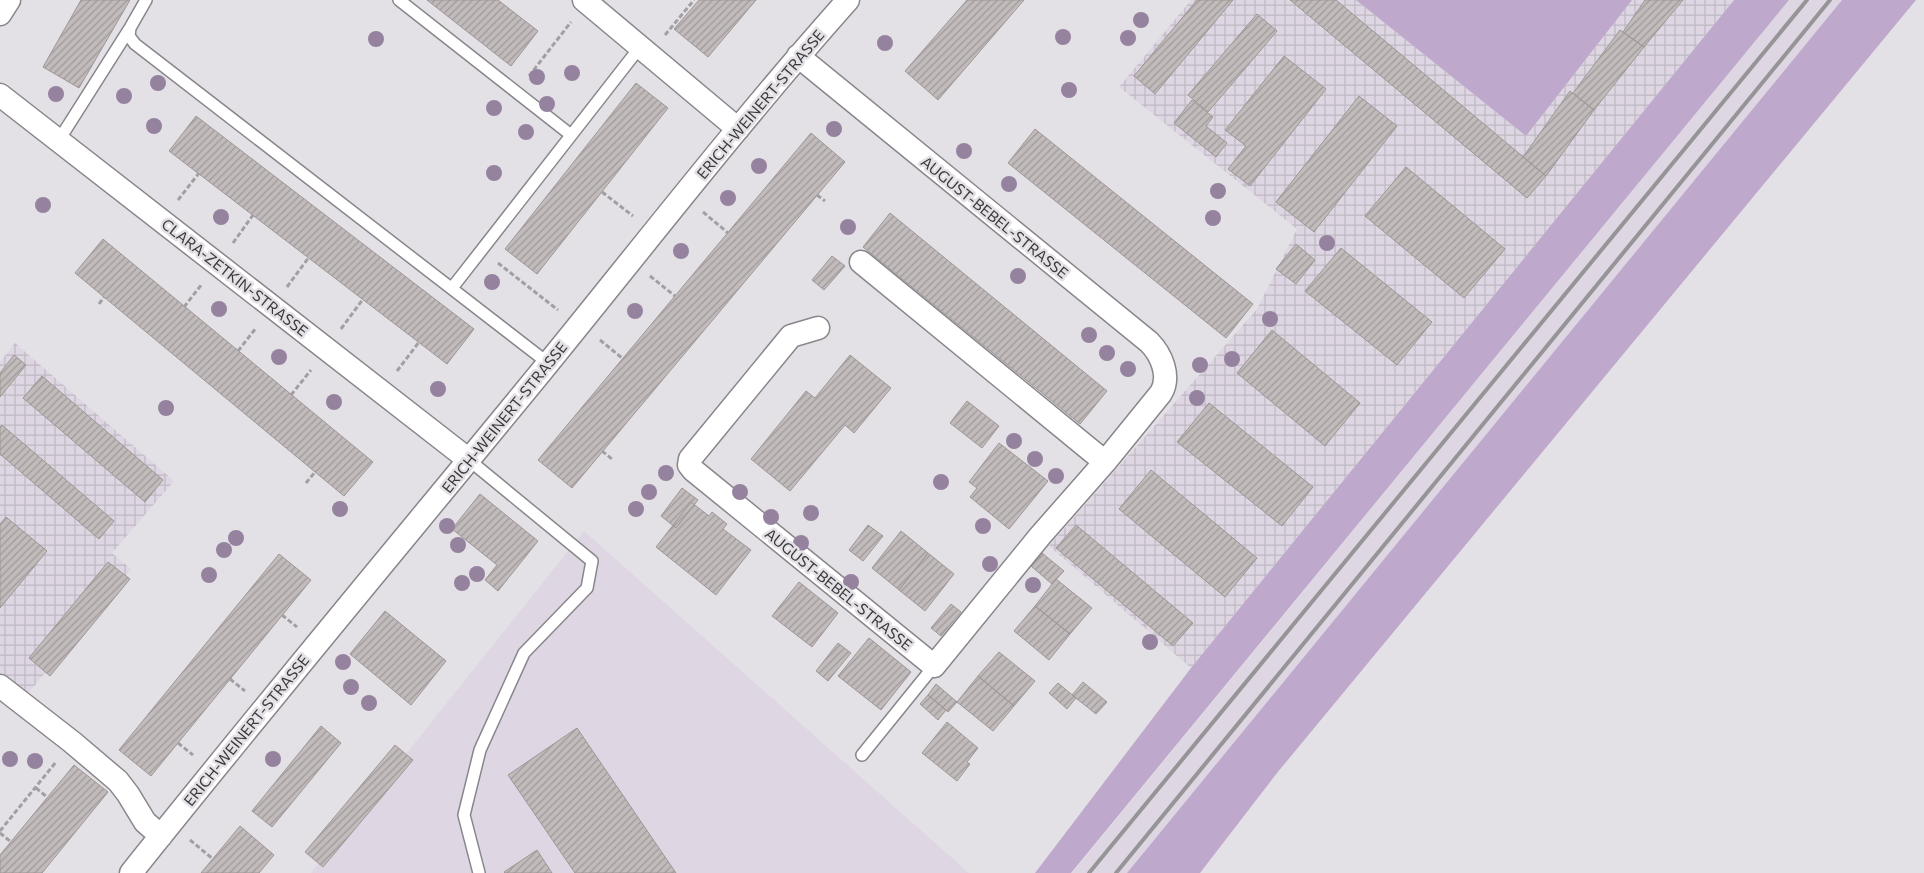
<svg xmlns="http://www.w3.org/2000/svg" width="1924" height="873" font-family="Commissioner,sans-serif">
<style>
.built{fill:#ded7e3}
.industrial{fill:url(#industrial-grid)}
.green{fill:#bea8cb}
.building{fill:url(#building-hatch);stroke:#9d9796}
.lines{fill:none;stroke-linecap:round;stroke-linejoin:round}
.lane-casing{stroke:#89868b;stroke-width:14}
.street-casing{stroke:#89868b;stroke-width:25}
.path{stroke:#a29fa3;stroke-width:3;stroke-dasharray:5 2.5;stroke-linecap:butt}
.lane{stroke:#fff;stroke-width:11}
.street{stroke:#fff;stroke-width:22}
.rail{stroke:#979498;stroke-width:4}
.tree{fill:#94829e}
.labels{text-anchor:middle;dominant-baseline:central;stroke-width:5;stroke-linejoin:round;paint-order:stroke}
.street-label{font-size:15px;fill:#3b393b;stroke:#e4e1e6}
</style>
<defs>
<pattern id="industrial-grid" width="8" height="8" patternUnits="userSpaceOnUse" patternTransform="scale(1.25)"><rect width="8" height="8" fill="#ded7e3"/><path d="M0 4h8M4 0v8" fill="none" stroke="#bfb9c4"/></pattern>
<pattern id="building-hatch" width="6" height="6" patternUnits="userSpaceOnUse" patternTransform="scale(1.25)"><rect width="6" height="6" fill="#c2bbbb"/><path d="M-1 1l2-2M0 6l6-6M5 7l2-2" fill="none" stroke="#9f9999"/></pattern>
</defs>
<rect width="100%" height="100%" fill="#e4e1e6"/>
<path class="built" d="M1789 0H1842L1127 873H1072Z
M584 531 969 873H311Z"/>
<path class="industrial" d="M1191 0H1356L1526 136 1632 0H1734L1191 668 1049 546 1257 309 1297 229 1119 87Z
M15 343 174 481 112 553 131 569 21 702 0 686V362Z"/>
<path class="green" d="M1356 0H1632L1526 136Z
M1734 0H1789L1071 873H1035L1191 668Z
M1842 0H1916L1277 773 1200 873H1127Z"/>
<path class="building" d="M81 0H130L79 88 43 67Z
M427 0H498L538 31 511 66Z
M699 0H756L708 57 674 29Z
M967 0H1024L938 100 905 71Z
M1197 0H1233L1155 94 1134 76Z
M1290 0H1336L1546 176 1527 198Z
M1645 0H1683L1644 47 1623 32Z
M1257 14 1277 31 1208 112 1188 95Z
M1620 30 1644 47 1594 110 1573 93Z
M1284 56 1326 89 1250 186 1228 169 1246 146 1225 130Z
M636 83 668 108 537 274 505 249Z
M1570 91 1594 110 1546 176 1523 157Z
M1359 96 1397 126 1314 232 1276 202Z
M1192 100 1213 117 1206 126 1227 143 1216 157 1174 123Z
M196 116 474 329 447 364 169 151Z
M1035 129 1253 304 1226 338 1008 163Z
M811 133 845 162 572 488 538 460Z
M1406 167 1505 249 1464 298 1365 216Z
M890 213 1107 391 1080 424 863 247Z
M103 239 373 462 344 496 75 273Z
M1296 244 1315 260 1296 284 1276 269Z
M1341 248 1432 322 1397 365 1305 291Z
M832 256 845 266 824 290 812 280Z
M1272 330 1360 403 1325 446 1237 373Z
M14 355 26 365 0 397V373Z
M850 355 891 388 854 433 845 425 790 491 751 459 806 391 815 398Z
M42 376 163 480 145 502 23 398Z
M967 401 999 426 982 448 950 423Z
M1209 403 1313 487 1282 526 1177 442Z
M2 425 114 521 99 539 0 454V427Z
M999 443 1048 481 1009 529 970 497 977 488 969 482Z
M1151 470 1257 558 1225 597 1119 509Z
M682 488 698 500 676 528 661 516Z
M480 494 538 541 498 591 485 580 497 565 452 529Z
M691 502 709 516 712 512 727 524 723 529 751 550 716 595 656 547Z
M6 517 47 551 0 608V524Z
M868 525 883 536 863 561 849 550Z
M1076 525 1193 623 1173 646 1056 548Z
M901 531 928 553 899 590 872 568Z
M928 553 954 574 925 611 899 590Z
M1042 553 1064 571 1052 584 1031 566Z
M279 554 311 580 151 776 119 750Z
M108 562 130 579 50 676 29 658Z
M1056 579 1092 608 1070 634 1035 606Z
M799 582 838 613 812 647 772 616Z
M951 604 961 612 941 636 931 628Z
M1035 606 1070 634 1049 660 1014 631Z
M385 611 446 661 411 705 350 654Z
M869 638 911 672 881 710 838 676Z
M838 643 851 653 828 681 816 671Z
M999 652 1035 681 1014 706 978 676Z
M978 676 1014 706 993 731 957 702Z
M1083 682 1107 702 1096 714 1072 695Z
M1058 683 1076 698 1067 709 1049 693Z
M936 684 957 702 948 712 928 695Z
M928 695 946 710 938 720 920 704Z
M947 722 978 748 967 762 970 764 957 781 922 753Z
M321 726 341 743 272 827 252 811Z
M577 728 676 873H575L508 775Z
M395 745 413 760 323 867 305 852Z
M74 765 108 792 42 873H0V855Z
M240 826 274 855 259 873H201Z
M537 850 552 873H505L504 872Z"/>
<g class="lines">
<defs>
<path id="lane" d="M146 0 130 28 129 36 135 44 548 363
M399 0 571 135
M59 140 130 28
M452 288 640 47
M469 460 592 561 587 588 524 653 480 750 464 815 479 873
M862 755 934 666"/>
<path id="street" d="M584 0 738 129
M0 14 9 0
M798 56 1149 342C1161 354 1171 376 1161 393L1105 462 861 262
M0 95 469 460
M818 328 791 336 690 459 689 465 693 470 934 666 1040 536 1105 462
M0 686 72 742 118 781 128 794 145 822 161 836
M131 873C265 705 404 539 541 372 642 248 741 120 848 0"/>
</defs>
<use href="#lane" class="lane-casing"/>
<use href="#street" class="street-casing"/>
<path class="path" d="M665 35 694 0
M529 76 571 22
M602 192 633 216
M817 195 825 201
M178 200 199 173
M703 212 728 233
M233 243 253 215
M498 263 558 310
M650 276 675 296
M287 287 309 257
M99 304 104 297
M184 307 202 284
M341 329 363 299
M600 340 622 358
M238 351 256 328
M397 371 419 342
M291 395 311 370
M602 451 612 459
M306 483 315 472
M282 615 297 627
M230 679 245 691
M178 743 193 755
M36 788 47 797
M0 831 56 762
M0 833 11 842
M190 840 213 859"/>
<use href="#lane" class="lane"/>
<use href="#street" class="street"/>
<path class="rail" d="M1089 873 1807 0
M1116 873 1830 0"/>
</g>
<g class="tree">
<circle cx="1141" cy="20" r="8"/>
<circle cx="1063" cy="37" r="8"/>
<circle cx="1128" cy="38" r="8"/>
<circle cx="376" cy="39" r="8"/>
<circle cx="885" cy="43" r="8"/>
<circle cx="572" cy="73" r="8"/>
<circle cx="537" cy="77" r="8"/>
<circle cx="158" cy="83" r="8"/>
<circle cx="1069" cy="90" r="8"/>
<circle cx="56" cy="94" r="8"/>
<circle cx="124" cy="96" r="8"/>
<circle cx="547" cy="104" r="8"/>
<circle cx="494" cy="108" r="8"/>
<circle cx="154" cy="126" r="8"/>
<circle cx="834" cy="129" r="8"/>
<circle cx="526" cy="132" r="8"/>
<circle cx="964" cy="151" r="8"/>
<circle cx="759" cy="166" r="8"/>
<circle cx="494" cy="173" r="8"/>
<circle cx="1009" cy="184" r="8"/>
<circle cx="1218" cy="191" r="8"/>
<circle cx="728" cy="198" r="8"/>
<circle cx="43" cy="205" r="8"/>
<circle cx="221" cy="217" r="8"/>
<circle cx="1213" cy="218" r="8"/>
<circle cx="848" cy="227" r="8"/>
<circle cx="1327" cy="243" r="8"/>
<circle cx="681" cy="251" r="8"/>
<circle cx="1018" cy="276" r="8"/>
<circle cx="492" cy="282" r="8"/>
<circle cx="219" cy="309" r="8"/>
<circle cx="635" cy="311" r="8"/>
<circle cx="1270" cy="319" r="8"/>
<circle cx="1089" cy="335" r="8"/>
<circle cx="1107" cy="353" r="8"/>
<circle cx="279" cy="357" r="8"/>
<circle cx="1232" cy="359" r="8"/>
<circle cx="1200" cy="365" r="8"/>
<circle cx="1128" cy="369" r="8"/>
<circle cx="438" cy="389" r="8"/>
<circle cx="1197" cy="398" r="8"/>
<circle cx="334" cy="402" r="8"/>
<circle cx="166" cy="408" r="8"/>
<circle cx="1014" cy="441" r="8"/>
<circle cx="1035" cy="459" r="8"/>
<circle cx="666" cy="473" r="8"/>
<circle cx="1056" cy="476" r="8"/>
<circle cx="941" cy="482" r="8"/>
<circle cx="649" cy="492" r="8"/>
<circle cx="740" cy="492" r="8"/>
<circle cx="340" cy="509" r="8"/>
<circle cx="636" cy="509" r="8"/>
<circle cx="811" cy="513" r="8"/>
<circle cx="771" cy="517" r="8"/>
<circle cx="447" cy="526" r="8"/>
<circle cx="983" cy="526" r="8"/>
<circle cx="236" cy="538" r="8"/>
<circle cx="801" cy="543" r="8"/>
<circle cx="458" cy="545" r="8"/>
<circle cx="224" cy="550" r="8"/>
<circle cx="990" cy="564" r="8"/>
<circle cx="477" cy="574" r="8"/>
<circle cx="209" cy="575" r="8"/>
<circle cx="851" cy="582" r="8"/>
<circle cx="462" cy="583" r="8"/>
<circle cx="1033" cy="585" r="8"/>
<circle cx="1150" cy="642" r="8"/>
<circle cx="343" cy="662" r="8"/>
<circle cx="351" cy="687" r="8"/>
<circle cx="369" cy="703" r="8"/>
<circle cx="10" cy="759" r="8"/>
<circle cx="273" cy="759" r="8"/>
<circle cx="35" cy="761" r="8"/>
</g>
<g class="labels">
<g class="street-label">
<text transform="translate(760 104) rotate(-50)">ERICH-WEINERT-STRASSE</text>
<text transform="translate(995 217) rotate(39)">AUGUST-BEBEL-STRASSE</text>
<text transform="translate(235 277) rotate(38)">CLARA-ZETKIN-STRASSE</text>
<text transform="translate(504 417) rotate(-51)">ERICH-WEINERT-STRASSE</text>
<text transform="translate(839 589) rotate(39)">AUGUST-BEBEL-STRASSE</text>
<text transform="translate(246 730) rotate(-51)">ERICH-WEINERT-STRASSE</text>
</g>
</g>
</svg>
